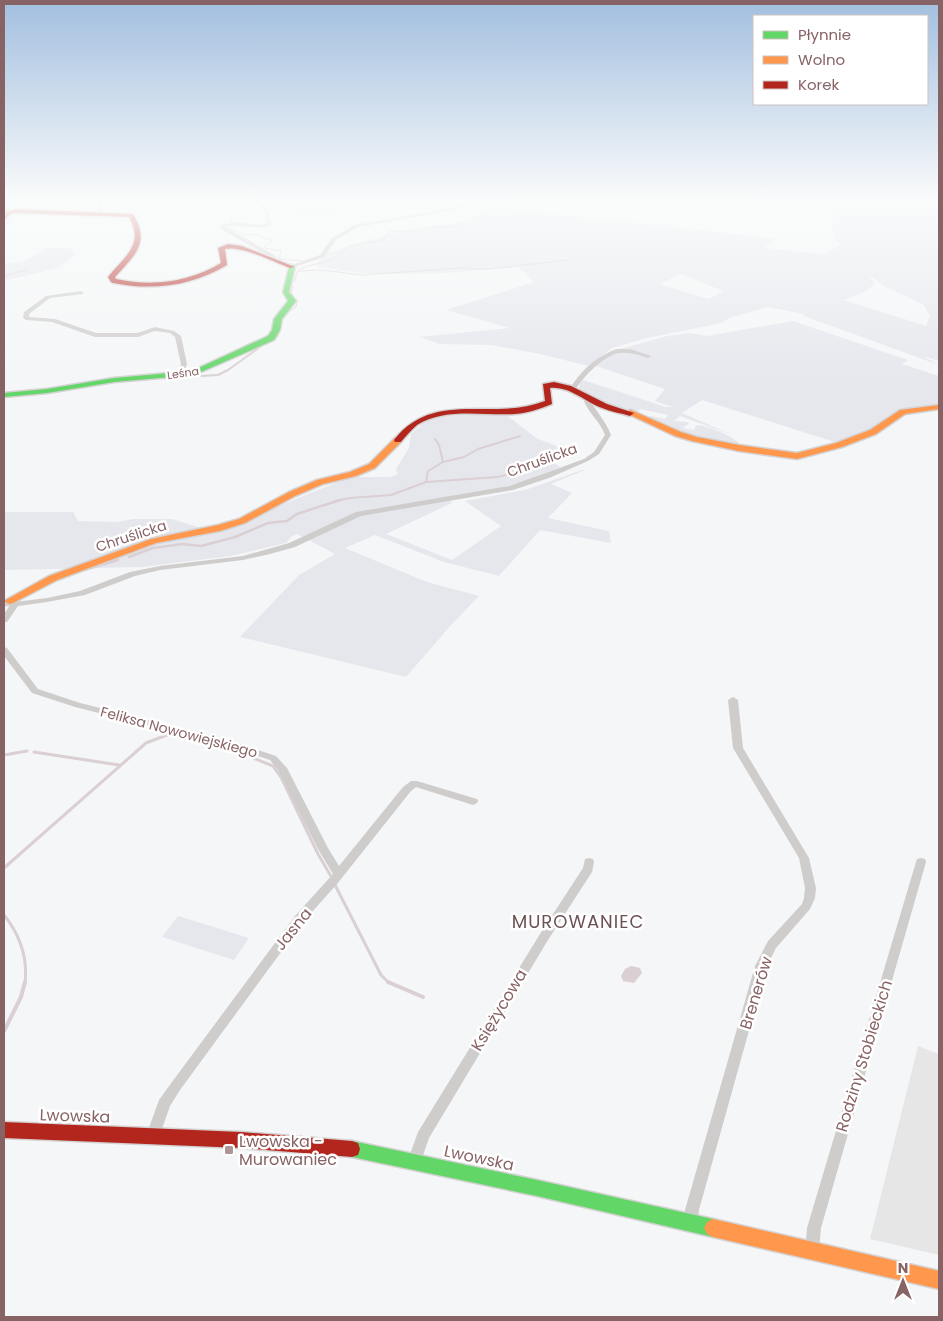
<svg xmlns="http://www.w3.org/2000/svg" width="943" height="1321" font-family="Poppins,sans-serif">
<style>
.built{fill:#e7e6e7}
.green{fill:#e6e7ed;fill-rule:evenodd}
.water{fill:#dacfd2}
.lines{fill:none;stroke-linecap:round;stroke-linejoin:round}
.stream-far4{stroke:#dacfd2;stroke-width:1}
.stream-far3{stroke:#dacfd2;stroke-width:2}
.stream-far2{stroke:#dacfd2;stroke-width:2.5}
.stream-far1{stroke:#dacfd2;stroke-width:3}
.stream{stroke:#dacfd2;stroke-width:4}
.fast-casing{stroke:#d4d2d2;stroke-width:3}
.slow-casing{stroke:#d4d2d2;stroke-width:3}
.jam-casing{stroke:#d4d2d2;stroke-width:3}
.street{fill:#cfcccc;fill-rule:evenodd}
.fast{fill:#63d668;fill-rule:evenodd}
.slow{fill:#ff974d;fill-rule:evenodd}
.jam{fill:#b3261e;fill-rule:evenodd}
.poi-dot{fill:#ae9698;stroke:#fff;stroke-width:2}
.labels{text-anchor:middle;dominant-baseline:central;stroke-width:5;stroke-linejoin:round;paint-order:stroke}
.far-street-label{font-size:11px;fill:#886365;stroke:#fff}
.street-label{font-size:14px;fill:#886365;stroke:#fff}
.near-street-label{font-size:16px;fill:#886365;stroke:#fff}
.near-poi-label{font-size:16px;fill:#886365;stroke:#fff;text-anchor:start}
.near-neighbourhood-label{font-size:18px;letter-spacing:1px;fill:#6c5254;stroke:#fff}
</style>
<rect width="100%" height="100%" fill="#f5f6f7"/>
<path class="built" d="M918 1046 939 1054V1255L870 1239Z"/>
<path class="green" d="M4 198H27L4 229Z
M288 198H511L501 208 777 239 764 248 824 254 840 245C830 232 831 226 835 212L706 198H939V361L923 356 939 365 804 316V314L768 307 729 318 722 323 647 338 612 348 589 366 540 354 492 345 440 344 419 337 510 328 446 310 534 282 518 267 444 273 371 274 317 267 321 255 406 229 464 222 492 207 410 204 357 208 324 215 294 214ZM681 274 723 291V292L708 299 659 284ZM868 277 873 278 884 286 924 305 930 316 926 326 844 300 867 291 875 283Z
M45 248H70L75 255 58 268 4 281V263C19 265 33 258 45 248Z
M793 321 908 360 902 364 939 376V404L903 410 886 419 875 430 835 442 702 400 682 413 732 435 680 416 674 421 688 422 689 424 683 427 686 429 694 430 696 425C707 425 739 438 743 448L682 434 648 418 651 416 665 419 668 415 640 409 636 413 622 411 583 393 579 388 580 381 583 380 666 407H673L655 401 665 389 596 366 605 357 616 350 667 336 691 333 707 336Z
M504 413 536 438 579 455 553 462 560 467C539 477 517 484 494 489 476 493 467 492 450 501L452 503 386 534 452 560 501 526 465 501 525 490 582 470H585L551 484 572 493 548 518 609 531 611 543 540 530 499 576 444 562 375 535 345 548 427 582 479 596 453 623 406 677 240 637 299 575 335 554 297 534 291 537 286 543 231 556 142 567 4 570V512H73L78 521 117 522 133 519H172L215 532 350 477H391L398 474 396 469 409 448 411 434 424 423 435 417Z
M178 916 249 938 234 960 162 937Z"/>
<path class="water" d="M631 966 640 968 642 973 634 983 623 981 621 976 625 969Z"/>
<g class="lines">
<path class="stream-far4" d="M221 198 224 202 223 210 231 217 232 223
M228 225 225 227 246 235 259 234 266 239H271L272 241 264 246 265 248 281 251 279 259 303 261
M298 271 322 270 363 275 459 268 488 269 568 260
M4 276 26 270
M294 282 298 270C315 262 337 263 348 246L383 240 390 231 414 232 438 227 459 226 472 218 484 215 490 208 501 204 508 198
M291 295 293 285
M285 314 296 307 297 302 295 299
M278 333 280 328"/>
<path class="stream-far3" d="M266 344 277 337 279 331
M183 377 218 375 228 370 260 347
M435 439 439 445 443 462
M426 482 498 477 532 468
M335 501 350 498 391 495 426 482 428 471 443 462 464 457 478 449 520 436"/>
<path class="stream-far2" d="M129 557 153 548 182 544 201 546 235 537 268 523 287 521 297 514 340 500
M84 570 118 560
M4 605H8"/>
<path class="stream-far1" d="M34 752 119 765
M4 755 27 751
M4 868 146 743 167 735 188 738 236 751 273 766 281 777 318 854 332 878
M334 883 381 975 389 983
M4 915C20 935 28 957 25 983"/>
<path class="stream" d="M388 982 423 997
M4 1031 21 997 25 982"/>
<defs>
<path id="fast" d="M292 265 295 267 289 292 296 301 282 319 280 330 274 340 194 375 114 382 47 393 4 397V393L47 389 114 378 192 371 268 336 272 330 274 319 288 301 283 292 289 267Z
M352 1141 537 1180 713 1219 719 1222 722 1228 719 1234 713 1237 537 1196 352 1157 346 1155 344 1149 346 1143Z"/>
<path id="slow" d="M939 405V409L905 414 876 434 842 447 797 459 739 451 692 441 675 436 626 413 630 410 633 411 681 432 697 437 739 445 797 453 836 443 870 430 900 410Z
M398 437 401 438V442L375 468 356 476 323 484 295 496 245 523 220 531 156 543 57 580 13 603 9 604 4 601 49 576 151 539 218 525 239 519 289 492 317 480 350 472 369 464 395 438Z
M713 1219 939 1271V1289L713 1237 707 1234 704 1228 707 1222Z"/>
<path id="jam" d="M15 209 133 214C151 243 134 256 115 277L116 279C153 287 189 282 221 263L218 248 228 244 242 246 295 267 290 268C274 262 241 245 225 249L227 265C192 286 153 291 113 283L111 282 108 277C124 257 145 245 129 217L15 213 10 214 4 221 6 212Z
M554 382 571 386 607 404 634 413 630 416C621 413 611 412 602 408 585 402 570 386 550 388L552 404C540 409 528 413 515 414 484 416 445 407 417 425 411 430 406 436 401 442H395L394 440C434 389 492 422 545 401L543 384Z
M4 1122 241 1132 352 1141 358 1143 360 1149 358 1155 352 1157 241 1148 4 1138Z"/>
</defs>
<use href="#fast" class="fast-casing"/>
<use href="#slow" class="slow-casing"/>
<use href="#jam" class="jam-casing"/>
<path class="street" d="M98 198H102L103 214 101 215 99 214Z
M253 198H258L270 212 269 218 273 225C254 231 242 223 225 227L271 253 277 258 272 261H268V259L271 258 267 255 224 231 220 226C235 218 252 228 268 223L265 218 266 213Z
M476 198H482L459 209 358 227 336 240 324 257 294 267 289 266 320 255 332 238 355 225 458 207Z
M4 206 11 209 10 214 6 213V210L4 209Z
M81 291 83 292V294L50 298 29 314V317L55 319 96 333H137L155 327 174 331 181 336 187 364 183 375 178 374 181 364 175 337 170 333 155 331 138 337H95L52 322 26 320 23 318 24 312 46 296Z
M617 349H630L651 356 648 358C639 355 630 352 620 353 605 354 583 377 575 390H571L570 389C579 372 598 355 617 349Z
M586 396 588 397C595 410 606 421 611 435L599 454 588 461 549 478 513 490 361 516 295 547 270 554 243 560 160 570 135 576 85 595 47 602 18 606 7 622H4V614L10 605 4 603V599L15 602 47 598 80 591 130 572 160 566 243 556 289 543 356 512 509 486 543 474 584 459 594 452 605 435C600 421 587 412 583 398Z
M4 647 7 648 38 689 80 703 222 738 276 756 287 768 328 848 339 866 403 787 411 781H417L477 799 478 801 477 803 473 805 416 787 411 791 337 884 303 922 180 1090 170 1106 158 1140 153 1142 148 1140 146 1136 159 1100 172 1082 295 916 333 874 318 849 278 770 270 760 217 743 75 707 32 693 4 656Z
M733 697 738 700 743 748 809 858 816 888 815 898 810 909 776 948 767 966 699 1210 698 1223 696 1228 691 1230 686 1228 684 1223 685 1210 755 966 768 941 802 904 804 898 805 888 799 858 733 748 728 700Z
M589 858 593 859 594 862 592 872 548 940 429 1138 420 1164 415 1166 410 1164 408 1160 418 1132 540 934 583 868 585 859Z
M921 858 925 859 926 862 821 1228 819 1251 817 1256 812 1258 807 1256 805 1251 807 1228 916 862 917 859Z"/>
<use href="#fast" class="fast"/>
<use href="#slow" class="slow"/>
<use href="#jam" class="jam"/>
</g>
<linearGradient id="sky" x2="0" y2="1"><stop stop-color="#a2bfdf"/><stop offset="0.52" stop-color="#fafbfb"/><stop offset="1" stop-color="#fafbfb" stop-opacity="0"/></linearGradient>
<rect width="943" height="383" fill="url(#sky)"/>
<rect class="poi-dot" x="224" y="1145" width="10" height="10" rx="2.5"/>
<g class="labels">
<g class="far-street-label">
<text transform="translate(183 373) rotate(-8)">Leśna</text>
</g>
<g class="street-label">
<text transform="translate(542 460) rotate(-20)">Chruślicka</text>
<text transform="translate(131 536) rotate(-18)">Chruślicka</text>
<text transform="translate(179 732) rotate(15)">Feliksa Nowowiejskiego</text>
</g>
<g class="near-street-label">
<text transform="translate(293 929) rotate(-51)">Jasna</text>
<text transform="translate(756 993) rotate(-73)">Brenerów</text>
<text transform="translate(499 1010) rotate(-59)">Księżycowa</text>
<text transform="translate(864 1056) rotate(-73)">Rodziny Stobieckich</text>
<text transform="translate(75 1116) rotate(2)">Lwowska</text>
<text transform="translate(479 1158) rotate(12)">Lwowska</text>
</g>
<g class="near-poi-label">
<text x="239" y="1141">Lwowska -<tspan x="239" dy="18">Murowaniec</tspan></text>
</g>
<g class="near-neighbourhood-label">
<text x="578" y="921">MUROWANIEC</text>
</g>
</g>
<rect width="943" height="1321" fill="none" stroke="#886365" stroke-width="10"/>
<rect x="753" y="15" width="175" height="90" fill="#ffffff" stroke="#cfc1c1"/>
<rect x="763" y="31" width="25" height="8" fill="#63d668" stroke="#cfc1c1"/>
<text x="798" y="40" font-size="15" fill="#886365">Płynnie</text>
<rect x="763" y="56" width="25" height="8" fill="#ff974d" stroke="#cfc1c1"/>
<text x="798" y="65" font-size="15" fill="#886365">Wolno</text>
<rect x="763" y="81" width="25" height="8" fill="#b3261e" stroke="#cfc1c1"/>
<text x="798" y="90" font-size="15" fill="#886365">Korek</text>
<g transform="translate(903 1281)" stroke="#ffffff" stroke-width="4" paint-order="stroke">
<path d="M0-4L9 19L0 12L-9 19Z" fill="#886365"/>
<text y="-8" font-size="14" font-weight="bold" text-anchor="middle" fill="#886365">N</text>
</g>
</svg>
